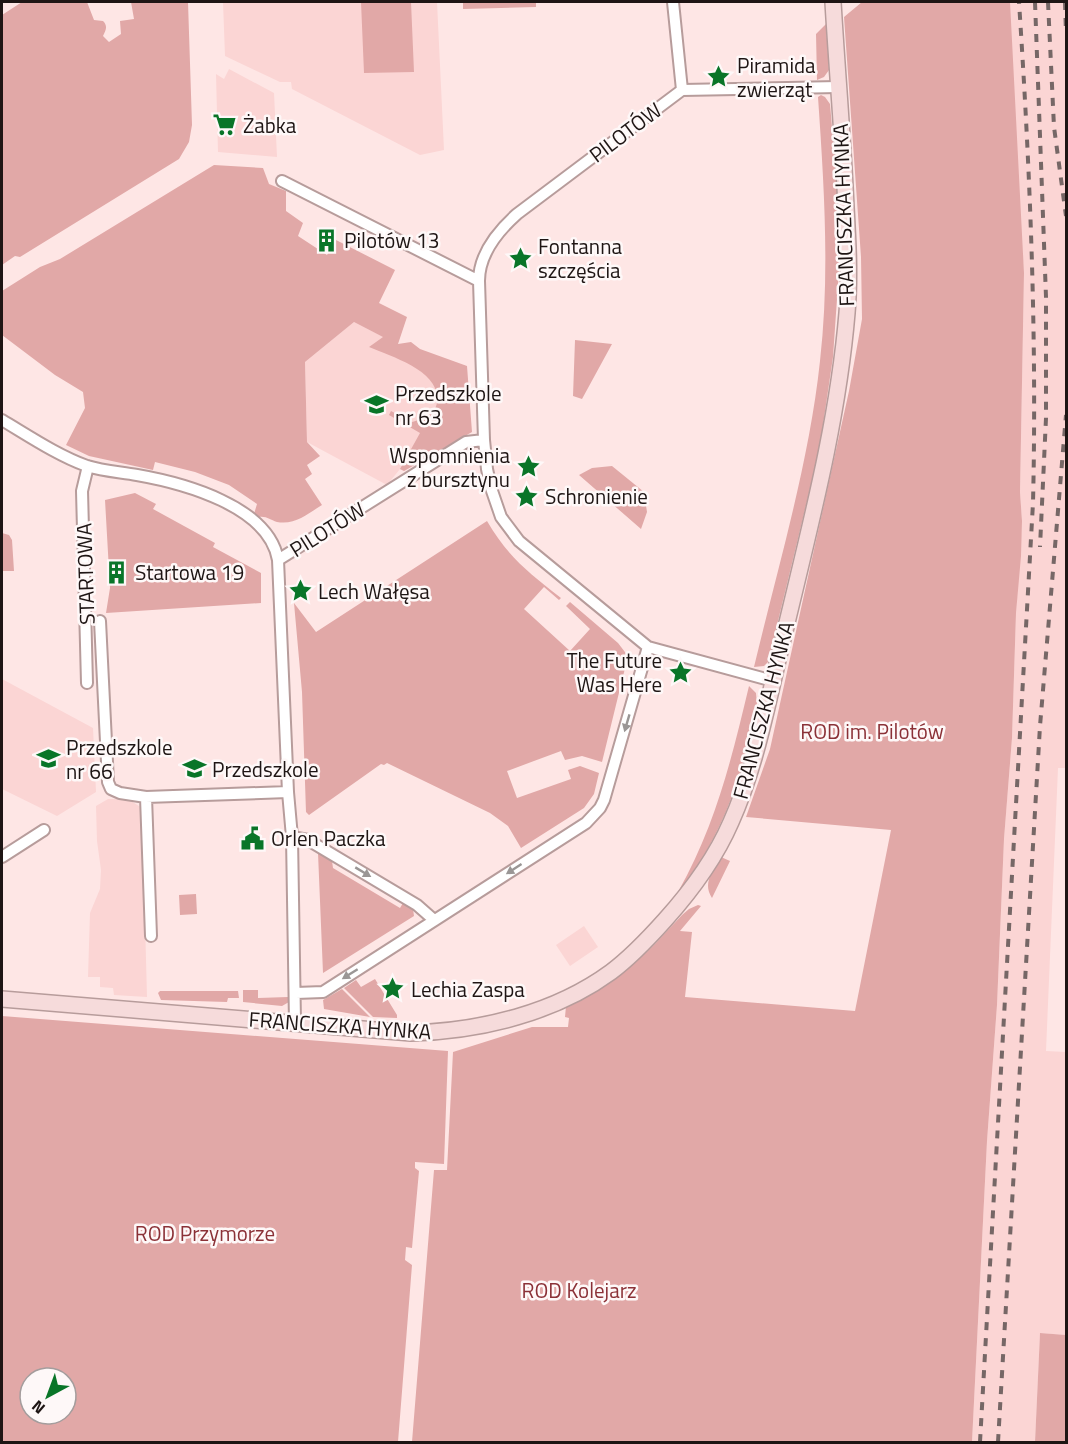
<svg xmlns="http://www.w3.org/2000/svg" width="1068" height="1444" font-family="'Titillium Web',sans-serif">
<style>
.built{fill:#fbd5d4}
.green{fill:#e1a8a7;fill-rule:evenodd}
.lines{fill:none;stroke-linecap:round;stroke-linejoin:round}
.street-casing{stroke:#b79c9b;stroke-width:14}
.secondary-casing{stroke:#b79c9b;stroke-width:18}
.street{stroke:#fff;stroke-width:10}
.secondary{stroke:#f6dbdb;stroke-width:15}
.rail{stroke:#766766;stroke-width:4;stroke-dasharray:8 8;stroke-linecap:butt}
.oneway{fill:#9a9695}
.labels{text-anchor:middle;dominant-baseline:central;stroke-width:5;stroke-linejoin:round;paint-order:stroke}
.poi-label{font-size:21px;fill:#1e1514;stroke:#fef8f8;text-anchor:start}
.street-label{font-size:21px;fill:#1e1514;stroke:#fef8f8}
.park-label{font-size:21px;fill:#8b3137;stroke:#fef8f8}
</style>
<rect width="100%" height="100%" fill="#fee6e5"/>
<path class="built" d="M223 2H437L444 150 420 155 292 89 291 82H280L225 56Z
M1003 2H1066V768H1058L1046 1051 1066 1052V1335L1040 1333 1035 1442H972L987 1141 997 1005 1004 839 1012 738 1016 613 1022 521 1020 492 1024 273Z
M229 69 274 93 277 157 218 152 216 74 224 79Z
M354 322 446 368 428 458 404 471 400 469 387 485 307 442 305 362Z
M2 679 93 728 96 792 57 816 2 789Z
M108 799H128L142 808 147 997 114 995 113 988 100 987V977H88L90 913 100 889 101 870 97 841 96 806Z
M584 926 598 947 570 966 556 945Z"/>
<path class="green" d="M22 2H87L94 20 103 21C108 26 106 30 103 36L109 42 121 34 120 21 134 19 131 2H188L192 125 189 142 179 159 20 257 15 256 2 265V15Z
M361 2H411L414 72 364 73Z
M463 2H536V7L463 9Z
M862 2H1010L1024 273 1020 492 1022 521 1021 556 1016 613 1012 738 1004 839 997 1005 987 1141 972 1442H412L434 1170H447L453 1052 532 1027H568L569 1018 565 1017 566 1006C587 996 607 985 626 970 647 954 664 934 682 915L689 909 698 905 701 906 680 931 692 932 685 997 855 1011 891 830 746 817 770 749 849 391 862 319 861 257 844 17Z
M826 24 829 70 824 77 817 80 816 34Z
M821 95 825 97 830 104 838 197 840 255 833 357 819 452 768 662 764 666 754 667C778 566 809 464 820 361 830 273 824 185 818 97Z
M214 165 263 168 269 184 286 191V211L303 223 298 236 327 255 336 240 395 270 379 303 407 317 398 344 411 342 420 349 467 366 472 432 404 471 400 469 420 433 389 415 391 411 412 422C423 419 434 416 437 403 442 371 392 357 369 347L383 337 354 322 305 362 307 442 320 456 307 465 312 474 305 479 322 505C307 514 296 525 277 522 270 520 267 516 259 517L254 514 257 504 229 485 195 472 155 462 153 470 89 456 66 445 85 408 83 392 55 375 2 335V291L40 267 60 259Z
M575 340 612 344 582 399 573 396Z
M612 466 644 492 647 512 641 529 579 475 592 468Z
M135 493 156 504 153 509 215 543 213 547 261 573V603L106 613 110 588 105 500Z
M487 521C508 557 528 572 561 598L559 600 544 587 524 609 570 651 590 629 566 606 570 602 618 643 628 656 602 762 582 756 565 760 561 751 507 771 517 798 571 779 568 770 580 766 599 773 594 794 584 808 521 848 508 826 490 813 387 763 384 765 381 764 309 815 306 812 302 692 294 603 316 632Z
M2 533 9 535 12 540 14 571H2Z
M749 686 756 693 757 705C746 760 730 814 700 862 694 873 687 885 678 892 716 824 731 761 749 686Z
M318 853 332 861 333 868 400 908 403 903 413 909 414 916 323 973Z
M721 857 730 861 712 898C702 883 713 871 721 857Z
M196 894 197 914 180 915 179 895Z
M375 979 397 1015V1018L373 1017 344 988 356 980 361 987Z
M342 989 370 1017 324 1009 323 1000Z
M243 990H258V998L288 997 289 1002 282 1006 243 1002Z
M160 991H238L239 998H228L227 1002 161 1000 158 993Z
M2 1016 448 1051 444 1164 415 1162V1168L419 1171 412 1248 406 1247 405 1260 412 1265 398 1442H2ZM30 1378H66V1414H30Z
M1040 1333 1066 1335V1442H1035Z"/>
<g class="lines">
<defs>
<path id="street" d="M673 2 682 90 517 214C498 231 479 255 479 281L484 440 487 469 491 488 501 517 519 541 648 647 773 681
M682 90 838 87
M282 181 479 281
M2 420C29 436 57 455 87 466 103 471 120 472 137 475 183 483 269 506 278 560L288 792 292 837 295 1022
M278 560 466 442 484 440
M100 621 108 782 111 789 120 793 146 797
M87 683 82 491 88 466
M292 837 308 840 417 905 434 920
M2 857 44 830
M151 936 146 797 288 792
M296 993 323 992 586 823 600 808 604 800 648 647"/>
<path id="secondary" d="M2 999 411 1033C481 1031 555 1013 611 972 631 957 648 939 665 920 692 890 715 859 731 822 758 762 769 694 785 631 810 526 838 421 847 313 850 278 848 242 846 207 843 138 837 70 833 2"/>
</defs>
<use href="#street" class="street-casing"/>
<use href="#secondary" class="secondary-casing"/>
<use href="#street" class="street"/>
<use href="#secondary" class="secondary"/>
<path class="rail" d="M1035 2 1046 297V418L1040 547
M1048 2 1054 127 1066 216
M1065 2 1066 34
M980 1442 1033 503C1037 335 1030 169 1019 2
M998 1442 1040 726 1066 415"/>
</g>
<defs><path id="oneway-solid" d="M-6-.8H1V-3.2L6.5 0L1 3.2V.8H-6Z" transform="scale(1.5)"/></defs>
<g class="oneway">
<use href="#oneway-solid" transform="translate(627 723) rotate(106)"/>
<use href="#oneway-solid" transform="translate(514 869) rotate(147)"/>
<use href="#oneway-solid" transform="translate(363 872) rotate(31)"/>
<use href="#oneway-solid" transform="translate(350 974) rotate(148)"/>
</g>
<defs>
<symbol id="sight-bare" viewBox="-9 -9 18 18"><path d="M0-6L1.8-2.2L6-1.7L2.9 1.2L3.7 5.4L0 3.3L-3.7 5.4L-2.9 1.2L-6-1.7L-1.8-2.2Z" fill="#097528" stroke="#fef8f8" stroke-width="2.5" paint-order="stroke"/></symbol>
<symbol id="supermarket-bare" viewBox="-9 -9 18 18"><path d="M-6-5.5h2.5l.6 2H6L4.5 2H-2.5L-4.4-4H-6ZM-1.5 3.2a1.3 1.3 0 1 0 .1 0ZM3 3.2a1.3 1.3 0 1 0 .1 0Z" fill="#097528" stroke="#fef8f8" stroke-width="2.5" paint-order="stroke"/></symbol>
<symbol id="building-bare" viewBox="-9 -9 18 18"><path d="M-4-6H4V6H1V3H-1V6H-4ZM-2.5-4.3h1.7v1.8h-1.7ZM.8-4.3h1.7v1.8H.8ZM-2.5-1h1.7V.8h-1.7ZM.8-1h1.7V.8H.8Z" fill="#097528" stroke="#fef8f8" stroke-width="2.5" paint-order="stroke"/></symbol>
<symbol id="school-bare" viewBox="-9 -9 18 18"><path d="M0-5L7-2L0 1L-7-2ZM-4 1L0 2.5L4 1V4Q0 6-4 4Z" fill="#097528" stroke="#fef8f8" stroke-width="2.5" paint-order="stroke"/></symbol>
<symbol id="civic-bare" viewBox="-9 -9 18 18"><path d="M-.6-6.5H3V-4.5H.6V-3L4-1V1h2V6H-6V1h2V-1L-.6-3ZM-1.2 2.5V6h2.4V2.5Z" fill="#097528" stroke="#fef8f8" stroke-width="2.5" paint-order="stroke"/></symbol>
</defs>
<g fill-rule="evenodd">
<use href="#sight-bare" x="702" y="60" width="33" height="33"/>
<use href="#supermarket-bare" x="208" y="108" width="33" height="33"/>
<use href="#building-bare" x="310" y="224" width="33" height="33"/>
<use href="#sight-bare" x="504" y="242" width="33" height="33"/>
<use href="#school-bare" x="360" y="388" width="33" height="33"/>
<use href="#sight-bare" x="512" y="450" width="33" height="33"/>
<use href="#sight-bare" x="510" y="480" width="33" height="33"/>
<use href="#building-bare" x="100" y="556" width="33" height="33"/>
<use href="#sight-bare" x="284" y="574" width="33" height="33"/>
<use href="#sight-bare" x="664" y="656" width="33" height="33"/>
<use href="#school-bare" x="32" y="742" width="33" height="33"/>
<use href="#school-bare" x="178" y="752" width="33" height="33"/>
<use href="#civic-bare" x="236" y="822" width="33" height="33"/>
<use href="#sight-bare" x="376" y="972" width="33" height="33"/>
</g>
<g class="labels">
<g class="poi-label">
<text x="737" y="65">Piramida<tspan x="737" dy="24">zwierząt</tspan></text>
<text x="243" y="125">Żabka</text>
<text x="344" y="240">Pilotów 13</text>
<text x="538" y="246">Fontanna<tspan x="538" dy="24">szczęścia</tspan></text>
<text x="395" y="393">Przedszkole<tspan x="395" dy="24">nr 63</tspan></text>
<text x="510" y="455" text-anchor="end">Wspomnienia<tspan x="510" dy="24">z bursztynu</tspan></text>
<text x="545" y="496">Schronienie</text>
<text x="135" y="572">Startowa 19</text>
<text x="318" y="591">Lech Wałęsa</text>
<text x="662" y="660" text-anchor="end">The Future<tspan x="662" dy="24">Was Here</tspan></text>
<text x="66" y="747">Przedszkole<tspan x="66" dy="24">nr 66</tspan></text>
<text x="212" y="769">Przedszkole</text>
<text x="271" y="838">Orlen Paczka</text>
<text x="411" y="989">Lechia Zaspa</text>
</g>
<g class="street-label">
<text transform="translate(625 132) rotate(-37)">PILOTÓW</text>
<text transform="translate(843 215) rotate(-92)">FRANCISZKA HYNKA</text>
<text transform="translate(327 529) rotate(-32)">PILOTÓW</text>
<text transform="translate(85 574) rotate(-92)">STARTOWA</text>
<text transform="translate(763 710) rotate(-75)">FRANCISZKA HYNKA</text>
<text transform="translate(340 1025) rotate(4)">FRANCISZKA HYNKA</text>
</g>
<g class="park-label">
<text x="872" y="731">ROD im. Pilotów</text>
<text x="205" y="1233">ROD Przymorze</text>
<text x="579" y="1290">ROD Kolejarz</text>
</g>
</g>
<rect width="1068" height="1444" fill="none" stroke="#1e1514" stroke-width="6"/>
<g transform="translate(48 1396) rotate(221)"><circle r="28" fill="#fef8f8" stroke="#a49d9d" stroke-width="1.5"/>
<path d="M0-4.5L10 22L0 15L-10 22Z" fill="#097528"/>
<text y="-9" font-size="16" font-weight="bold" text-anchor="middle" fill="#1e1514">N</text>
</g>
</svg>
